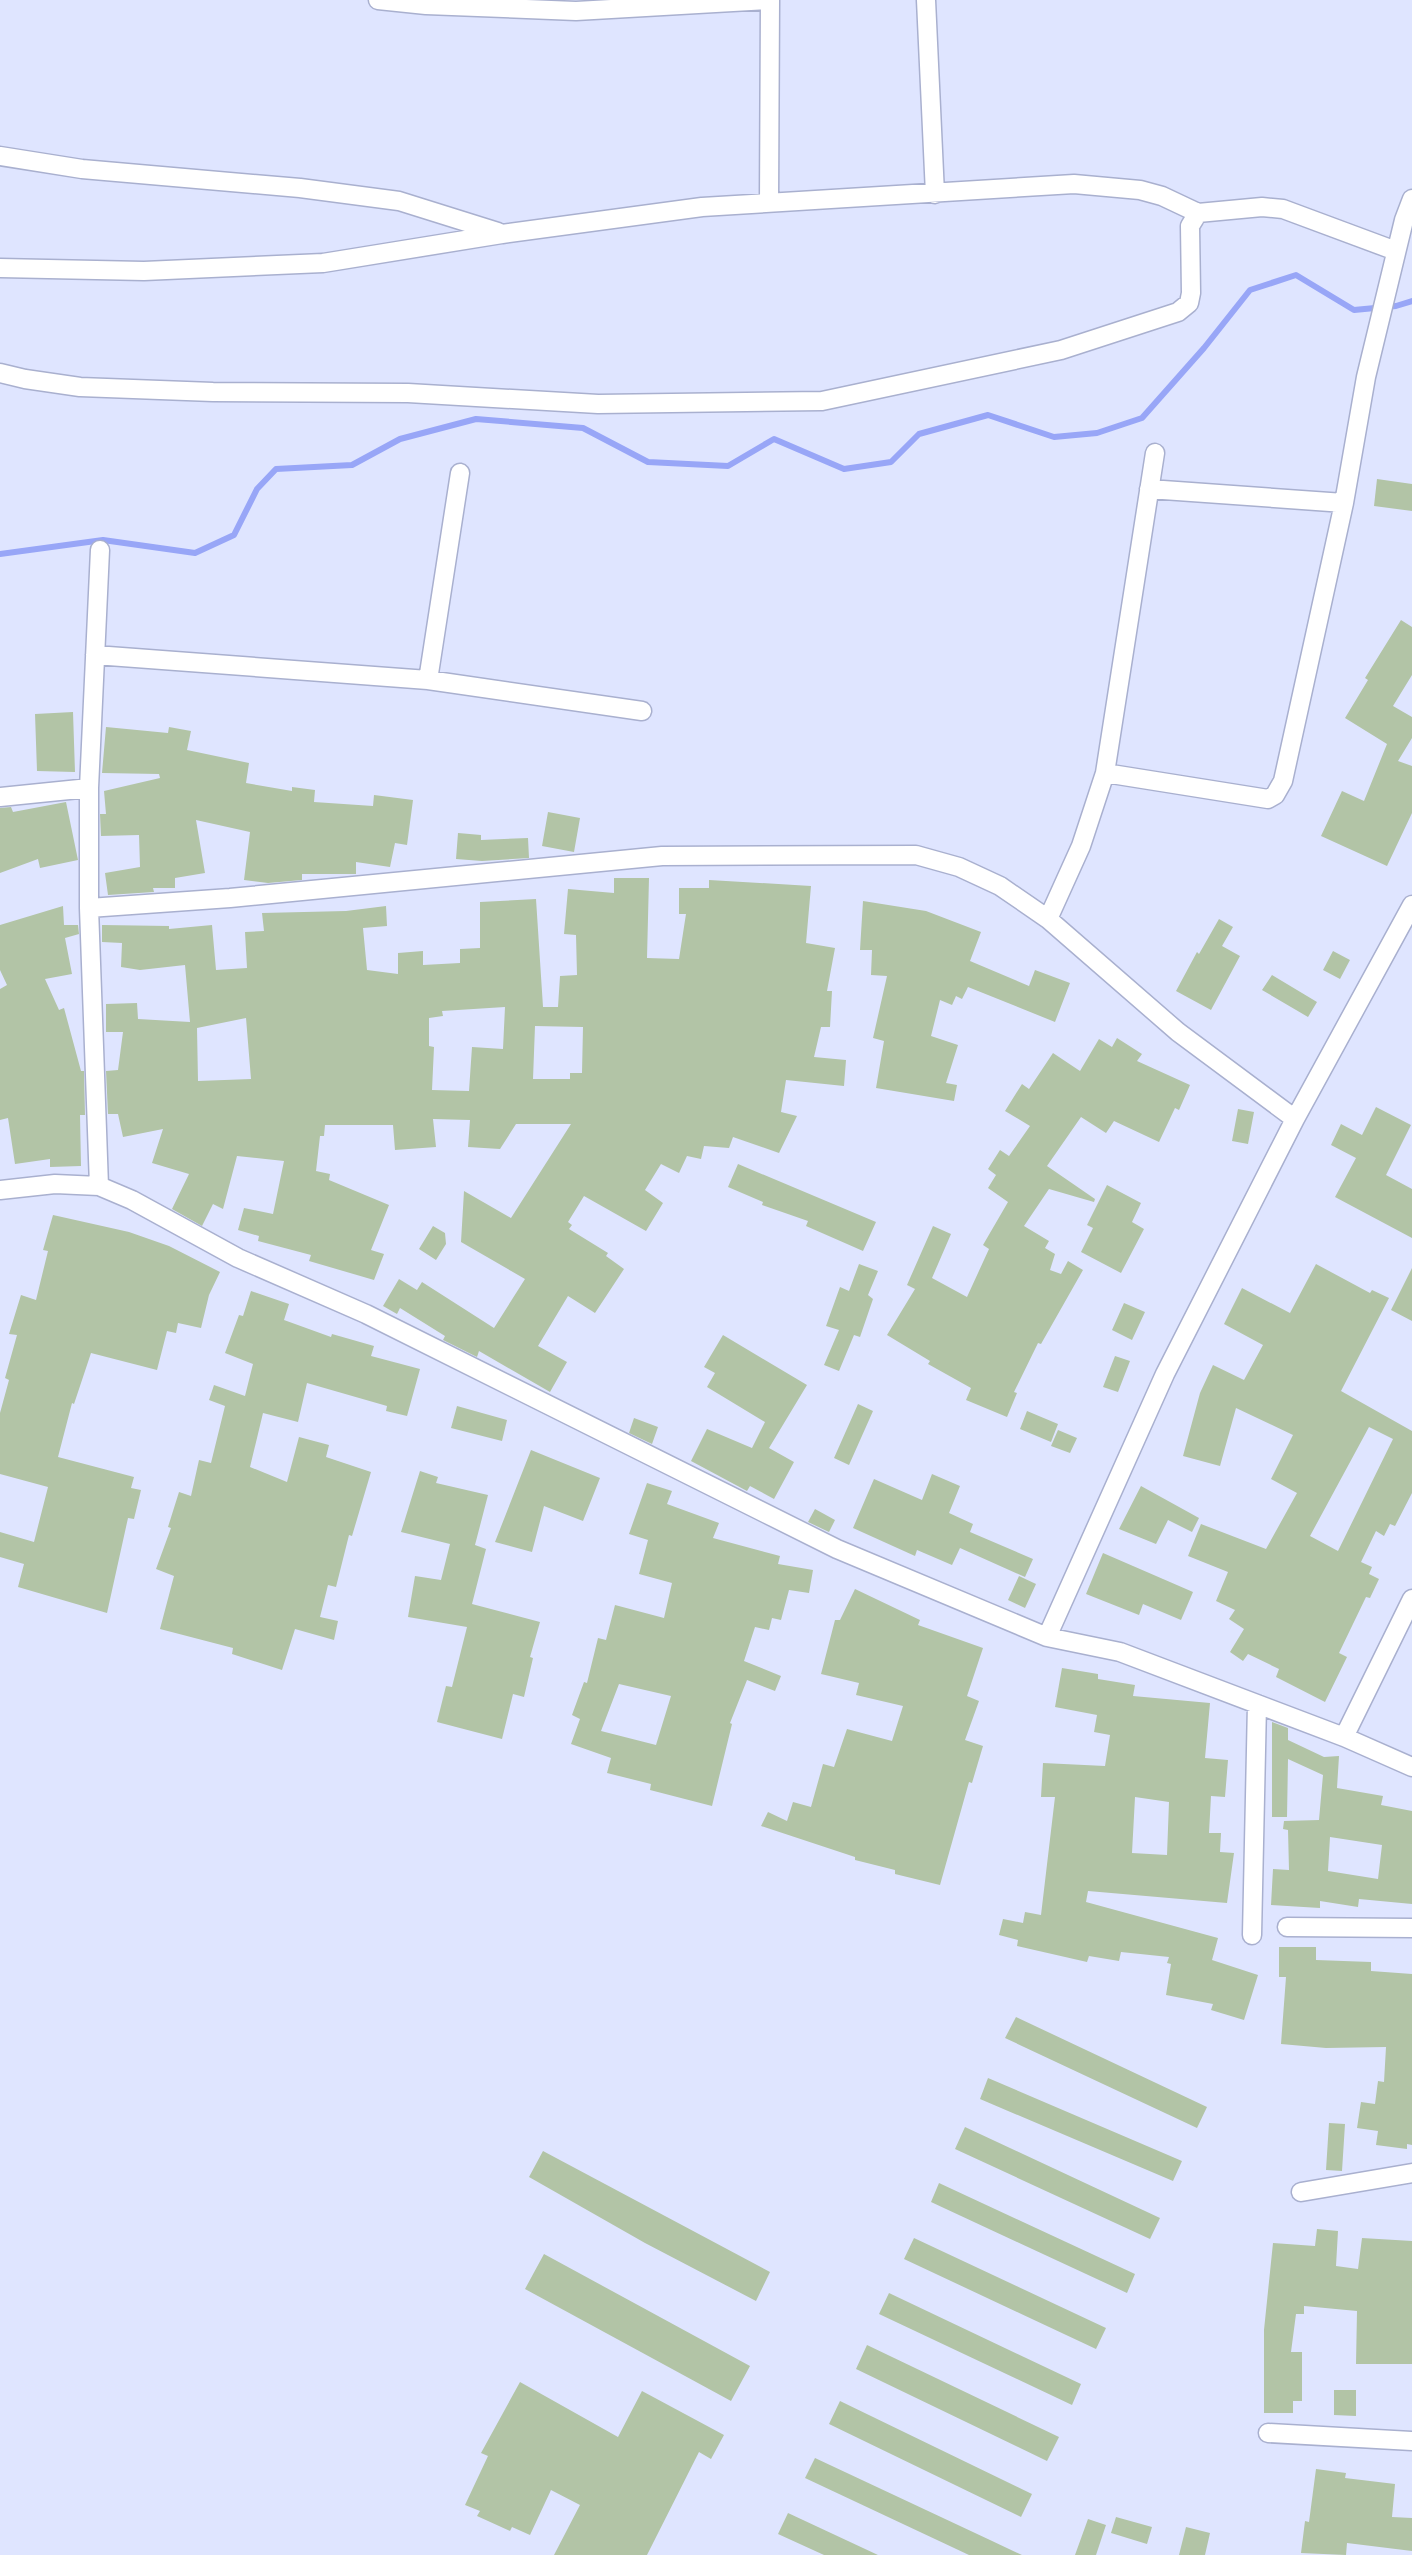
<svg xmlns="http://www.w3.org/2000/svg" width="1412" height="2555" font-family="'DejaVu Sans',sans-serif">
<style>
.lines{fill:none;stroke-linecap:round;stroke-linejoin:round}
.stream{stroke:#98a6f7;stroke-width:6}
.building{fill:#b2c4a6;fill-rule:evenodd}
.street-casing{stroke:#a9b0cf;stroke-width:21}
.street{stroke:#fff;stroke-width:18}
</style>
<rect width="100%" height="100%" fill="#dfe5ff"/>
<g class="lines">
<path class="stream" d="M0 554 103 540 195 553 234 535 257 489 276 469 352 465 400 439 476 419 583 428 648 462 728 466 774 439 844 469 891 462 919 434 988 415 1054 437 1097 433 1142 418 1204 348 1250 290 1296 275 1354 310 1396 306 1412 301"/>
</g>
<path class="building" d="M1377 479 1412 484V511L1374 506Z
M1401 620 1412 627V675L1393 706 1412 717V738L1398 761 1412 766V813L1387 866 1321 836 1342 791 1364 801 1387 744 1345 718 1368 680 1365 678Z
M73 712 75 772 37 771 35 714Z
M106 727 168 733 169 727 191 731 187 750 249 763 246 783 292 791V787L315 790 314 802 373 806 374 795 413 800 407 845 395 843 390 867 356 862V874H302V880L268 883 244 880 250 832 196 820 205 873 175 878V888H153L154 892 108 895 105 873 140 867 139 835 101 836 100 814H106L104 791 160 778 159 774 102 773Z
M66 802 78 860 40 868 38 859 0 873V808L11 807 13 812Z
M548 812 580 818 574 852 542 846Z
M458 833 481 835V840L528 838 529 858 482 861 456 859Z
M614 878H649L647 958 679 959 686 914H679V888H709V880L811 886 806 943 835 948 827 991H832L830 1027H821L814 1057 846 1060 844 1086 786 1080 781 1112 797 1116 779 1153 733 1137 729 1148 704 1146 701 1159 687 1156 679 1173 661 1164 645 1190 663 1203 646 1231 584 1196 568 1222 572 1225 569 1229 608 1253 606 1256 624 1269 595 1313 568 1296 538 1346 567 1362 550 1392 479 1351 477 1357 443 1340 445 1336 400 1308 397 1314 383 1306 399 1279 417 1290 422 1282 494 1328 525 1279 461 1242 464 1191 511 1218 571 1124H516L500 1149 468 1147 470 1120 433 1119 436 1147 395 1150 393 1125H325L324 1136H320L316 1171 330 1174 329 1180 389 1205 371 1250 384 1254 374 1280 309 1261 311 1255 258 1241 259 1236 238 1230 244 1208 273 1214 284 1161 237 1156 223 1209 213 1204 202 1226 172 1209 189 1174 152 1163 163 1129 123 1137 118 1114H108L106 1071 118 1070 123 1032H106V1004L137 1003 138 1019 190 1022 185 965 140 970 121 967 122 943 102 942V925L169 926V929L212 925 216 970 247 968 245 932 264 931 262 913 346 911 386 906 387 926 363 928 367 970 398 974V953L423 951V965L460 963V949L480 948V902L536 899 543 1007H558L560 976 577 975 576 935 564 934 568 889 614 893ZM505 1007 503 1049 472 1047 469 1091 432 1090 434 1047 429 1046V1018L443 1016 442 1011ZM246 1018 251 1079 198 1081 197 1028ZM535 1026 583 1027 582 1073H570V1079H533Z
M863 901 926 911 981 932 970 961 1029 986 1035 970 1070 983 1055 1022 968 987 962 999 956 996 952 1005 940 1000 931 1036 958 1045 946 1083 957 1085 954 1101 876 1088 884 1041 873 1038 887 976 871 975 872 950H860Z
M63 906 64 925H78L79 934 65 938 72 974 45 979 59 1010 64 1008 81 1071H84L85 1115H80L81 1166 50 1167V1159L15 1164 8 1118 0 1120V989L7 985 0 970V925Z
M1219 919 1233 927 1222 946 1240 956 1211 1010 1176 991 1197 952 1199 954Z
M1333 951 1350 960 1340 979 1323 970Z
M1272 975 1317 1002 1308 1017 1262 990Z
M1117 1038 1142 1054 1137 1061 1190 1085 1179 1110 1175 1108 1159 1142 1114 1121 1106 1133 1081 1117 1047 1166 1095 1199 1094 1202 1049 1189 1024 1226 1049 1241 1045 1248 1055 1254 1050 1270 1061 1274 1068 1261 1083 1270 1041 1344 1038 1343 1014 1392 1017 1393 1007 1417 966 1400 971 1388 928 1364 930 1361 887 1335 915 1289 907 1285 933 1226 951 1234 932 1278 967 1297 989 1249 983 1245 1008 1202 988 1188 996 1175 988 1169 1000 1150 1009 1156 1030 1126 1005 1111 1022 1084 1029 1089 1053 1053 1080 1071 1099 1039 1112 1047Z
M1376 1107 1411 1125 1386 1175 1412 1189V1238L1335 1197 1356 1158 1331 1145 1341 1124 1362 1135Z
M1238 1109 1254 1112 1248 1144 1232 1141Z
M738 1164 876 1222 863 1251 806 1226 808 1221 762 1205 763 1202 728 1187Z
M1107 1185 1141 1203 1132 1222 1144 1229 1121 1273 1081 1252 1093 1228 1087 1225Z
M53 1215 129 1232 169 1246 220 1272 209 1295 201 1328 178 1323 176 1333 167 1331 157 1370 91 1353 74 1404 72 1403 58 1457 134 1477 131 1488 141 1490 134 1519 128 1518 107 1613 18 1587 24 1564 0 1557V1532L34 1542 48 1487 0 1474V1413L9 1380 5 1378 17 1335 9 1334 21 1295 36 1300 48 1251 43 1250Z
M433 1226 445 1233 446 1244 436 1260 419 1249Z
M859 1264 878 1271 868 1295 873 1299 860 1337 854 1335 839 1371 824 1365 839 1330 826 1326 840 1287 849 1291Z
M1316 1264 1370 1293 1372 1290 1389 1298 1341 1391 1412 1431V1493L1395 1526 1390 1524 1384 1536 1376 1531 1361 1562 1372 1567 1369 1574 1379 1579 1370 1598 1366 1597 1339 1653 1347 1657 1325 1702 1276 1677 1279 1669 1248 1654 1243 1661 1230 1652 1244 1629 1229 1619 1235 1610 1216 1601 1228 1572 1188 1556 1201 1524 1266 1549 1297 1493 1271 1479 1293 1435 1236 1408 1220 1466 1183 1456 1200 1393 1213 1365 1244 1380 1263 1345 1224 1324 1242 1288 1290 1313ZM1369 1427 1393 1439 1338 1551 1310 1536Z
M1412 1268V1321L1391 1310Z
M251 1291 289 1304 284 1320 331 1337 332 1334 374 1346 371 1356 420 1369 407 1416 386 1411 387 1406 307 1383 298 1422 263 1413 250 1467 287 1482 299 1437 329 1445 326 1457 371 1472 352 1536 349 1535 336 1587 328 1585 320 1617 338 1621 334 1640 295 1629 282 1670 232 1654 233 1648 160 1629 174 1576 156 1569 171 1528 168 1527 179 1492 191 1496 199 1460 211 1463 225 1406 209 1400 214 1385 245 1396 253 1364 225 1353 239 1315 243 1316Z
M1124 1303 1145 1312 1132 1340 1112 1330Z
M723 1335 807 1385 769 1448 794 1462 774 1499 750 1486 747 1491 691 1461 707 1429 752 1448 765 1422 707 1387 715 1373 704 1367Z
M1115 1356 1130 1361 1118 1392 1103 1387Z
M858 1404 873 1411 849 1465 834 1458Z
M457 1406 507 1420 502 1441 451 1428Z
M1027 1411 1058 1424 1051 1442 1020 1429Z
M634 1418 658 1427 652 1444 629 1433Z
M1058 1430 1077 1438 1070 1453 1051 1446Z
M531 1450 600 1478 583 1521 544 1506 532 1552 495 1542Z
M420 1471 438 1477 436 1483 488 1495 475 1545 486 1549 472 1604 540 1622 530 1657 533 1658 524 1697 513 1694 502 1739 437 1722 446 1686 452 1687 467 1627 408 1617 415 1576 441 1580 450 1544 401 1532Z
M932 1474 960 1486 949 1513 973 1524 970 1532 1033 1559 1025 1577 960 1548 952 1565 917 1550 915 1556 853 1528 874 1479 922 1500Z
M647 1483 672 1491 667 1504 719 1523 713 1538 780 1556 778 1564 813 1570 809 1593 789 1590 781 1620 772 1618 769 1630 755 1627 744 1661 781 1676 775 1691 747 1680 730 1723 732 1724 712 1806 650 1790 651 1784 607 1773 611 1758 571 1744 580 1719 572 1715 584 1682 587 1683 598 1638 606 1640 615 1605 664 1618 672 1583 639 1574 648 1540 629 1534ZM619 1684 671 1696 656 1745 601 1731Z
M1141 1486 1199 1518 1192 1532 1168 1520 1156 1544 1119 1529Z
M815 1509 835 1520 829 1532 808 1522Z
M1103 1553 1193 1592 1181 1620 1143 1604 1139 1615 1086 1594Z
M1019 1576 1036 1584 1025 1608 1008 1600Z
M855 1589 920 1620 918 1625 983 1648 967 1696 979 1701 965 1740 983 1746 972 1783 969 1782 940 1885 895 1874V1870L855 1860V1857L761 1826 768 1812 787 1821 793 1802 811 1807 823 1764 834 1767 847 1729 892 1741 903 1706 856 1695 859 1683 821 1674 835 1620H840Z
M1062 1668 1098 1674V1679L1135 1685 1133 1696 1210 1703 1205 1758 1228 1760 1225 1797 1211 1796 1209 1833H1221L1220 1852 1234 1853 1227 1903 1088 1891 1086 1902 1218 1938 1212 1960 1258 1975 1244 2020 1211 2010 1213 2004 1166 1995 1171 1964 1167 1963 1169 1957 1121 1952 1119 1961 1089 1956 1087 1962 1017 1946 1018 1940 999 1935 1003 1919 1023 1923 1025 1912 1041 1915 1055 1797H1041L1043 1763 1105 1766 1110 1735 1094 1732 1097 1715 1055 1707ZM1135 1797 1169 1802 1167 1855 1132 1853Z
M1272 1722 1288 1728V1740L1324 1757 1339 1756 1337 1788 1383 1796 1381 1805 1412 1811V1904L1359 1899 1358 1907 1320 1901V1908L1271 1905 1273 1869 1289 1870 1288 1830 1283 1829 1284 1821 1319 1820 1323 1775 1288 1759 1287 1817H1272ZM1330 1837 1382 1845 1378 1879 1328 1871Z
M1279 1947H1316V1960L1371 1962V1971L1412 1974V2145L1407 2144V2149L1376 2145 1378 2131 1357 2128 1361 2102 1375 2104 1378 2081 1384 2082 1386 2047 1326 2048 1281 2044 1286 1977H1279Z
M1016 2017 1207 2107 1197 2128 1005 2038Z
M988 2078 1182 2161 1173 2181 980 2099Z
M1329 2123 1345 2124 1342 2171 1326 2170Z
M965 2127 1160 2218 1150 2239 955 2149Z
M543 2151 770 2272 756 2301 645 2243 529 2177Z
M939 2183 1135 2274 1127 2293 931 2202Z
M1317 2229 1338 2231 1336 2266 1358 2269 1362 2238 1412 2241V2364H1356L1357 2311 1304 2306V2314H1296L1291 2352H1302V2401H1293V2413H1264V2330L1273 2243 1315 2246Z
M914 2238 1106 2328 1096 2349 904 2259Z
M544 2254 750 2366 731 2401 525 2289Z
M889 2293 1081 2384 1072 2405 879 2314Z
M867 2345 1059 2437 1047 2461 856 2369Z
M520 2382 618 2437 642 2391 724 2435 711 2459 699 2452 647 2555H554L580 2505 551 2490 530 2535 512 2527 510 2531 477 2516 480 2511 465 2505 488 2456 481 2453Z
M1334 2390H1356V2416L1334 2415Z
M840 2401 1032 2494 1021 2517 829 2424Z
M815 2458 1022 2555H969L805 2478Z
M1316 2469 1346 2473 1345 2478 1395 2484 1392 2517 1412 2518V2551L1347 2543 1346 2555 1301 2553 1305 2521 1309 2522Z
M788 2513 878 2555H824L778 2534Z
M1116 2517 1152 2527 1147 2544 1111 2533Z
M1088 2519 1106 2525 1096 2555H1075Z
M1186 2527 1210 2533 1205 2555H1179Z"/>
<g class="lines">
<defs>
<path id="street" d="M378 0 426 5 576 11 769 0
M926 0 935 194
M0 156 82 169 300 188 399 201 498 232
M769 203 770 0
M0 268 144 271 323 263 502 234 702 207 1074 184 1140 190 1162 196 1198 213
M0 373 25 379 80 387 213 392 408 393 598 404 822 401 1061 350 1178 312 1189 303 1191 293 1190 226 1198 213 1262 207 1283 209 1396 251
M1149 489 1344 503
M95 655 428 680 642 711
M428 680 460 473
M1105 773 1268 799 1275 795 1283 781 1344 503 1366 377 1404 220 1412 199
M0 797 89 788
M89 908 230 898 662 856 916 855 959 867 1000 886 1048 919 1178 1032 1295 1119
M1048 919 1081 846 1105 773 1155 453
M99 1186 89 908V788L100 550
M0 1190 55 1184 99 1186 132 1200 238 1258 366 1314 837 1549 1047 1637 1120 1652 1344 1737 1412 1767
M1047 1637 1165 1374 1295 1119 1412 905
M1344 1737 1412 1599
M1287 1927 1412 1928
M1252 1935 1257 1704
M1301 2192 1412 2173
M1268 2433 1412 2441"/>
</defs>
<use href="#street" class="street-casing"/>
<use href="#street" class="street"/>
</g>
</svg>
